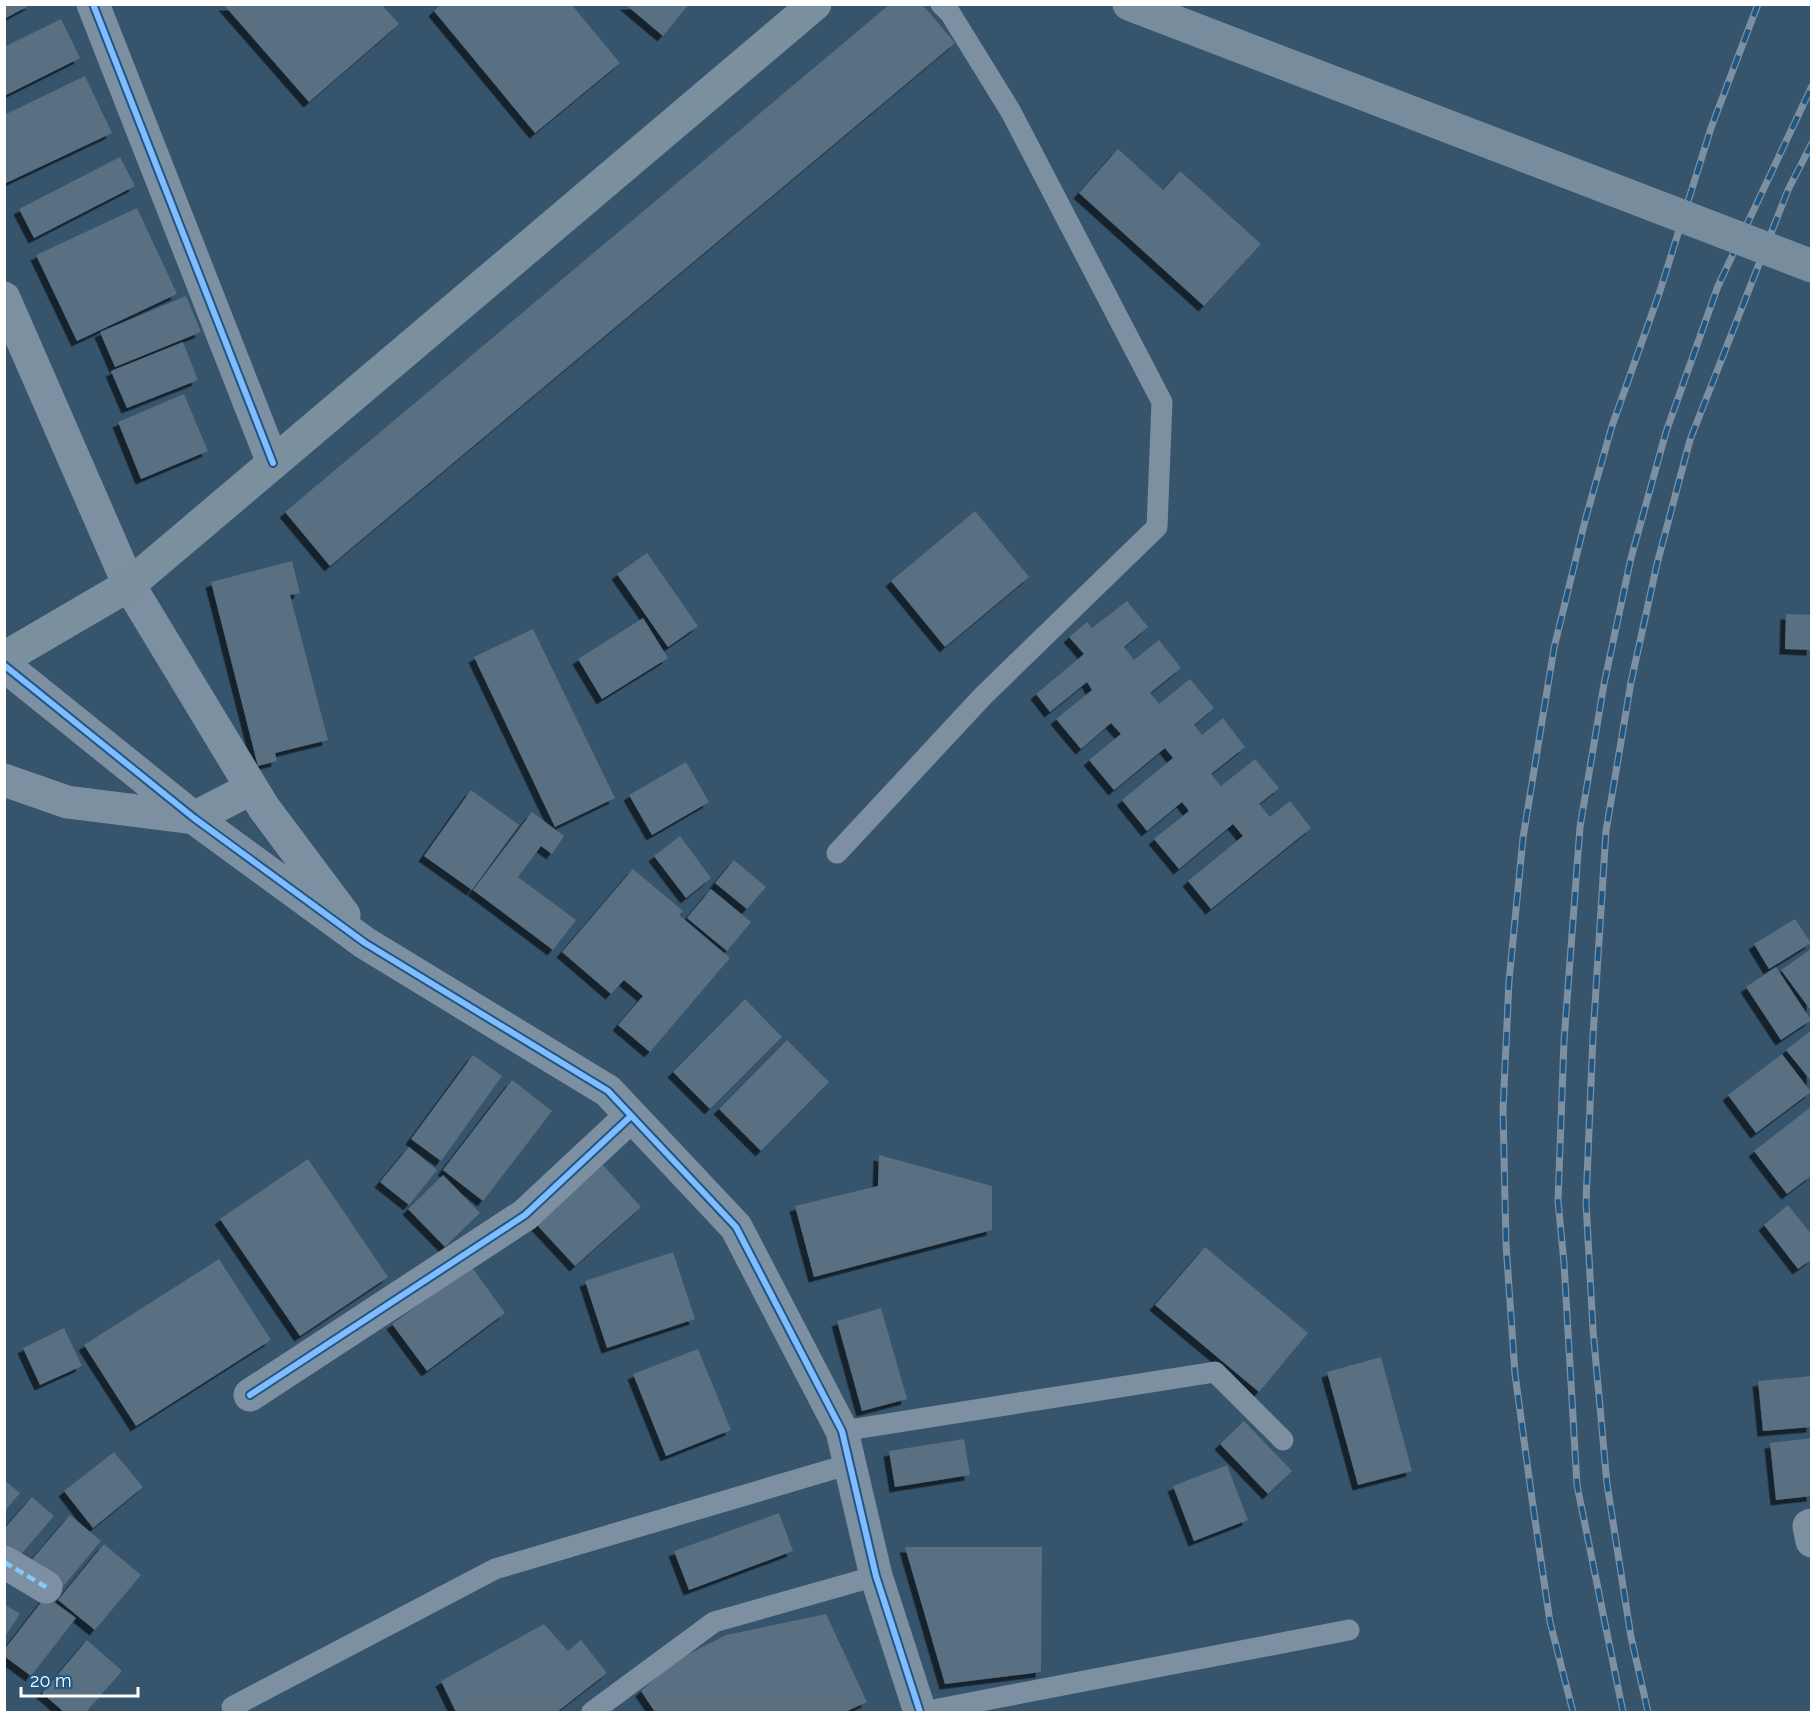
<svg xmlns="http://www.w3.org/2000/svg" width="1816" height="1717" font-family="Raleway,sans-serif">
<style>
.building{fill:#586f81;filter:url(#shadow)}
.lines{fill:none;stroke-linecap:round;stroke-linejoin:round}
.service{stroke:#7c90a2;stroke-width:21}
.minor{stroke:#7c90a2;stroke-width:33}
.tertiary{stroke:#7c90a2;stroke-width:33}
.primary{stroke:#7b909f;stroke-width:33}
.rail-casing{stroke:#7d90a2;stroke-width:7}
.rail{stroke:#205782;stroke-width:4.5;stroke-dasharray:14;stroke-linecap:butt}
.secondary-bridge{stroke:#778d9e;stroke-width:33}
.quiet{stroke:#80caff;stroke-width:4.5;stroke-dasharray:9 4.5;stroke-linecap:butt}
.cycleway-casing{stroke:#205782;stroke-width:10}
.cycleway{stroke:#80bcff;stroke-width:6}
</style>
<defs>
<filter id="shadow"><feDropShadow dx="-5.5" dy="5.5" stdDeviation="0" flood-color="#0009"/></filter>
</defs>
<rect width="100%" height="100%" fill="#36546c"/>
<path class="building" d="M4 4H32L4 19Z
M441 4H571L620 63 535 133 434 11Z
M625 4H689L663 36Z
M890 4H922L955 43 330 566 285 512Z
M224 5H382L399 24 309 102Z
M61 19 80 58 4 96V47Z
M85 76 112 133 4 184V115Z
M1118 149 1163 190 1180 171 1261 244 1204 306 1079 193Z
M120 157 135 186 34 238 19 209Z
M137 208 177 294 77 341 36 255Z
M186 296 201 332 115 367 100 332Z
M183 342 198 380 127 408 111 371Z
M184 394 208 451 141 479 118 422Z
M975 511 1029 577 945 647 891 581Z
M647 553 698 626 668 647 617 574Z
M292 561 300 593 290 595 328 740 275 753 277 761 258 766 211 582Z
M1127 601 1148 627 1124 647 1134 660 1159 640 1181 668 1150 693 1159 704 1190 679 1214 708 1194 725 1202 735 1223 718 1245 747 1211 774 1221 786 1255 759 1279 788 1259 804 1270 817 1290 801 1311 828 1211 909 1188 881 1243 836 1233 824 1179 869 1154 839 1189 811 1182 802 1147 831 1122 800 1173 758 1165 748 1114 790 1089 760 1121 734 1111 723 1081 749 1056 719 1092 690 1087 682 1050 712 1036 694 1084 654 1069 637 1087 622 1092 628Z
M1786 614 1812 615V650L1785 649Z
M643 618 668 658 602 699 578 659Z
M533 629 615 798 555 827 474 657Z
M686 762 709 802 652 835 629 795Z
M471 790 519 825 472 890 424 856Z
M532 812 564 836 552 854 541 846 518 877 576 920 553 950 473 890Z
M680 836 711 878 686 898 654 856Z
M734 860 766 887 747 909 715 883Z
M633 869 683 911 679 915 730 958 650 1052 618 1025 643 996 624 980 611 994 562 952Z
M711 889 751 922 727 951 687 918Z
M1795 919 1811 943 1769 969 1754 944Z
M1811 949 1812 951V1012L1781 970Z
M1776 967 1811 1020 1781 1040 1746 987Z
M745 999 782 1037 710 1109 673 1072Z
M1812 1030V1082L1786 1050Z
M787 1040 829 1082 761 1151 719 1109Z
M1782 1054 1811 1092 1756 1133 1728 1095Z
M473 1055 502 1076 441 1161 411 1139Z
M512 1080 552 1111 483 1201 443 1170Z
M1812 1106V1175L1787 1194 1754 1151Z
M409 1147 437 1170 409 1205 380 1182Z
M879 1155 992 1186V1230L814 1277 795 1206 878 1186Z
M308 1159 388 1277 300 1336 220 1219Z
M603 1165 641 1207 575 1266 537 1225Z
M443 1175 480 1213 445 1247 408 1209Z
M1788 1205 1812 1235V1259L1798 1269 1764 1225Z
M1205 1247 1308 1333 1259 1392 1155 1305Z
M673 1252 695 1319 607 1348 585 1281Z
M219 1259 271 1340 136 1426 84 1345Z
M471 1266 505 1313 427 1371 392 1324Z
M881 1308 907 1399 862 1411 837 1321Z
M64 1328 82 1366 40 1385 23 1348Z
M698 1349 731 1430 666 1456 633 1374Z
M1381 1357 1412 1471 1358 1485 1327 1372Z
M1812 1376V1427L1763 1431 1758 1381Z
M1244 1421 1292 1471 1268 1494 1220 1444Z
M1812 1438V1496L1776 1500 1770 1443Z
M964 1439 970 1475 895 1487 889 1451Z
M114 1452 143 1487 93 1528 64 1491Z
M1227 1465 1248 1520 1194 1541 1173 1486Z
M4 1480 20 1493 4 1512Z
M32 1497 54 1516 17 1559 5 1548V1528Z
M779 1513 793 1551 689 1590 674 1551Z
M70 1515 101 1541 61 1589 29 1563Z
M104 1544 141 1575 95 1630 58 1600Z
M905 1547H1042L1041 1672 945 1684Z
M46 1596 76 1618 31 1676 4 1656V1650Z
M4 1604 20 1614 4 1638Z
M826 1614 867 1702 845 1712H655L641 1691 673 1662 726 1635Z
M544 1624 568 1651 581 1640 607 1673 557 1712H456L441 1681Z
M87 1640 122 1671 86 1712H64L42 1693Z"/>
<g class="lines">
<path class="service" d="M837 853 983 696 1157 527 1162 402 1011 112 950 13 941 4
M842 1431 1215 1372 1283 1440
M232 1707 495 1569 850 1464
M592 1712 714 1622 876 1576
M923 1712 1349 1630"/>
<path class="minor" d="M93 4 273 463
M250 1395 525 1215 631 1116
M1812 1525 1809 1526 1812 1541
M4 1562 46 1587"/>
<path class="tertiary" d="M4 298 129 585 264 808 344 915
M4 665 194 818 365 943 608 1091 736 1227 842 1431 876 1576 920 1712
M4 780 67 802 194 818 252 788"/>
<path class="primary" d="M4 658 129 585 815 4"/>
<defs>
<path id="rail" d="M1573 1712 1550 1622 1532 1499 1515 1374 1506 1244 1503 1110 1509 981 1523 838 1554 648 1586 517 1612 426 1660 291 1711 128 1758 4
M1623 1712 1577 1485 1564 1263 1558 1201 1564 1041 1580 827 1604 684 1631 558 1666 432 1718 286 1812 86
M1648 1712 1631 1637 1607 1484 1593 1330 1586 1202 1593 1036 1606 831 1631 682 1657 564 1690 440 1788 190 1812 143"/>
</defs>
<use href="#rail" class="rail-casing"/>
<use href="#rail" class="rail"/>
<path class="secondary-bridge" d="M1129 4 1812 266"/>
<path class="quiet" d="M4 1562 46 1587"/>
<defs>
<path id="cycleway" d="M93 4 273 463
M4 665 194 818 365 943 608 1091 736 1227 842 1431 876 1576 920 1712
M250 1395 525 1215 631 1116"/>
</defs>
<use href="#cycleway" class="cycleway-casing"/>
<use href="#cycleway" class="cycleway"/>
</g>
<rect width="1816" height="1717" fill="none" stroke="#ffffff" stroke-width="12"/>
<path d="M21 1687v9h117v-9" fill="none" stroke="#ffffff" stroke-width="3"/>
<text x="30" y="1687" font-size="18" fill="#ffffff" stroke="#205782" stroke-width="4.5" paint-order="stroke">20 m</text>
</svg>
